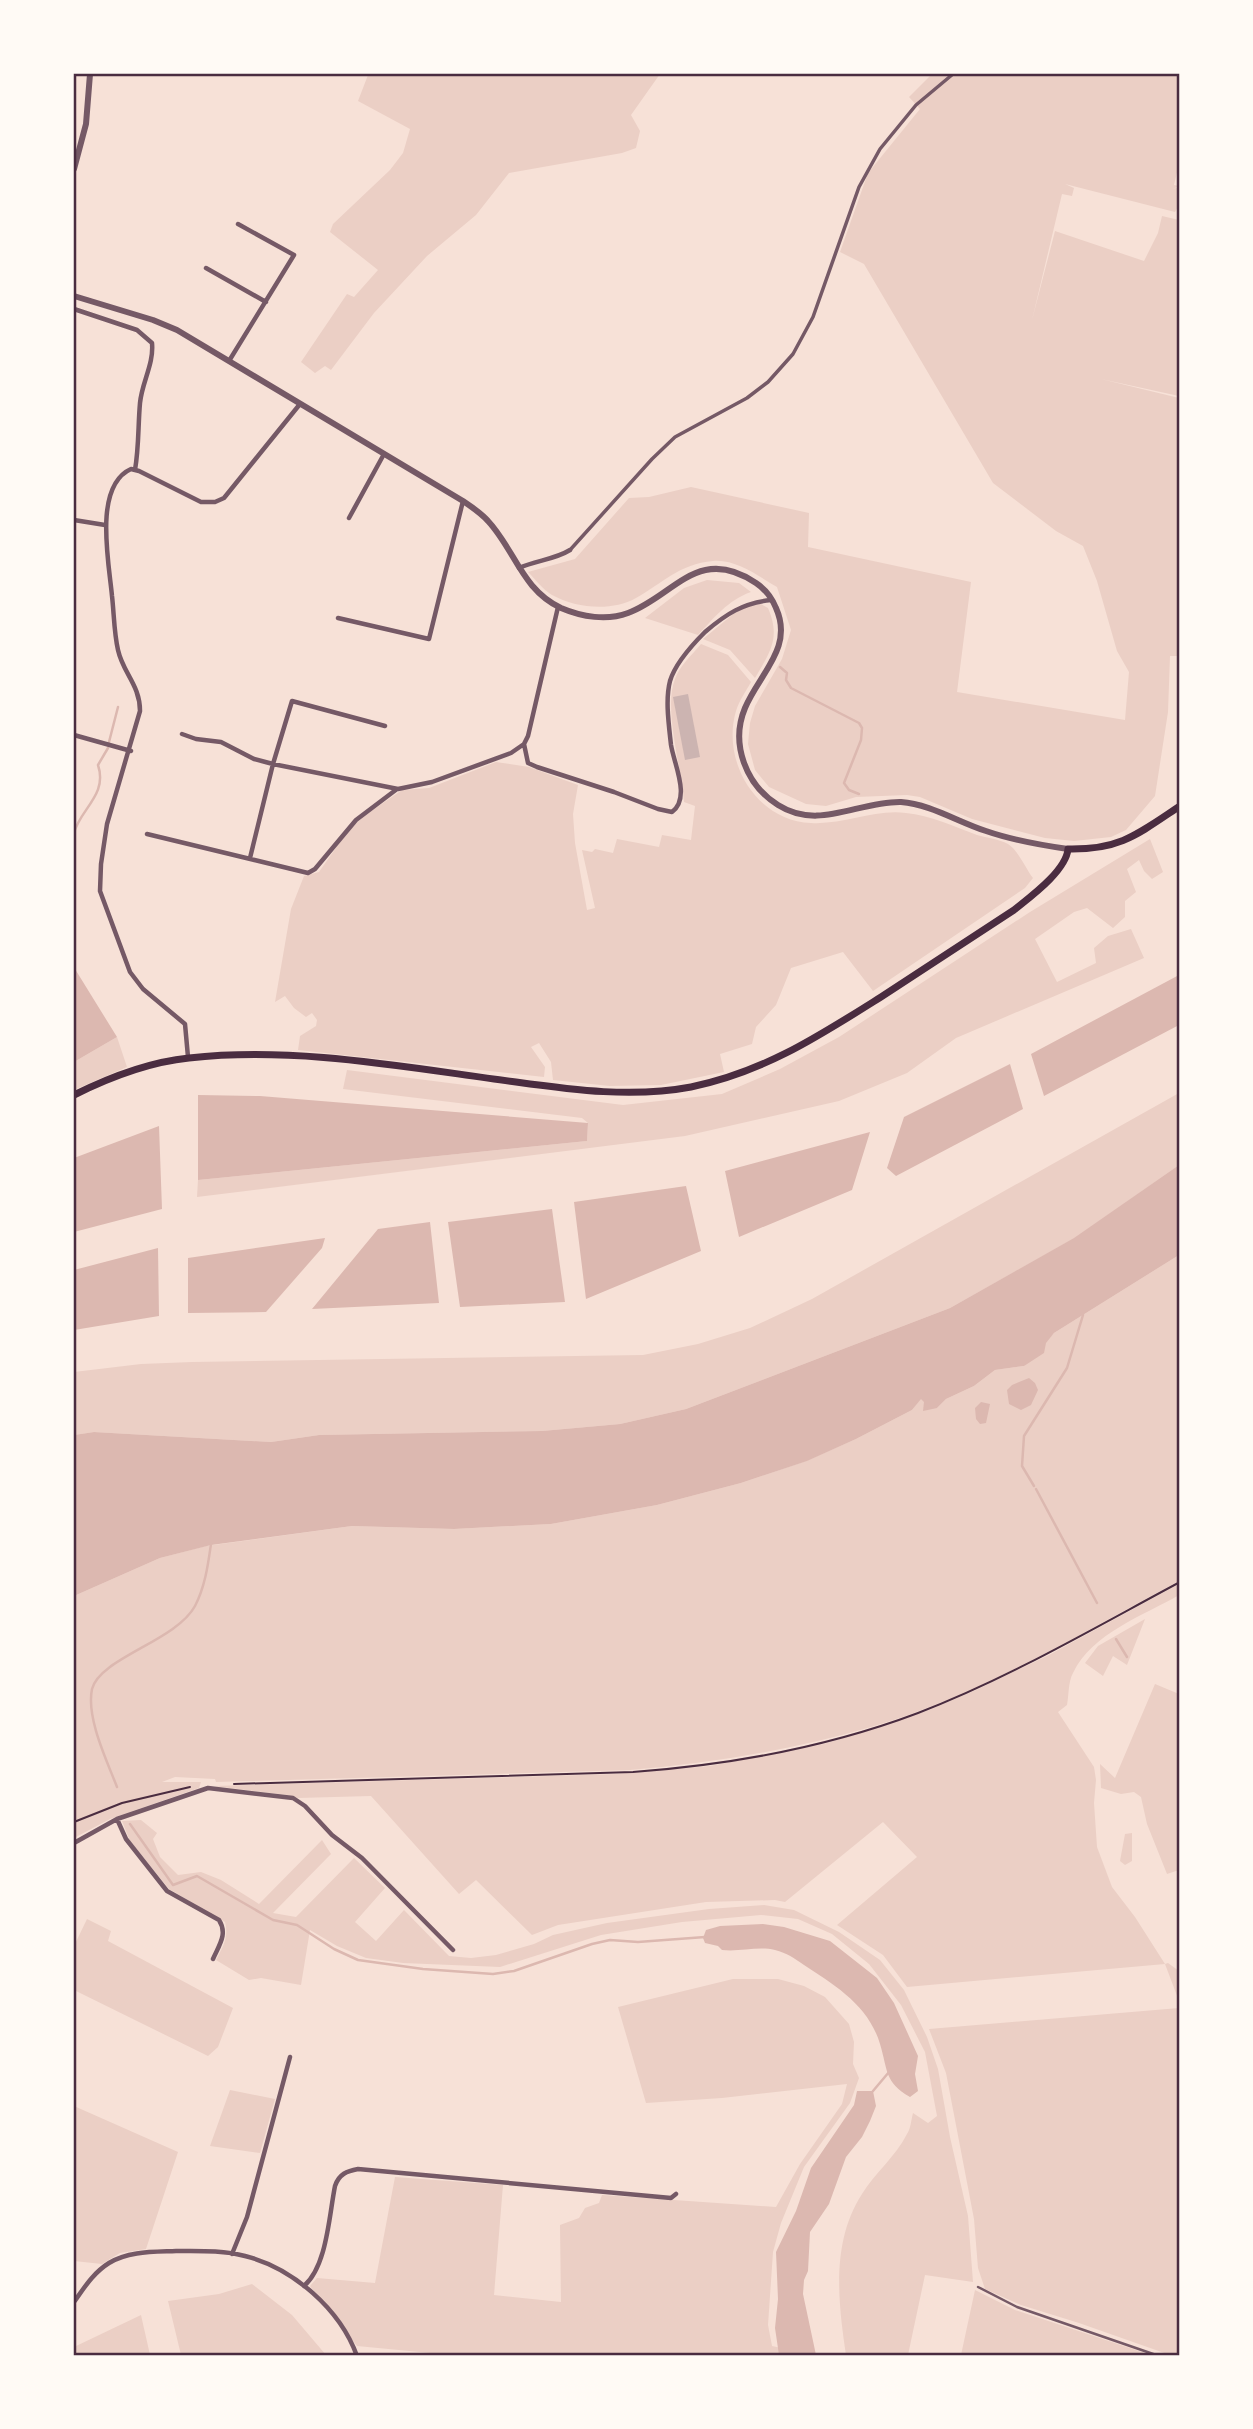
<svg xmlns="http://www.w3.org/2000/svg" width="1253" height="2429" font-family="'Varela Round',sans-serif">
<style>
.green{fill:#ebcfc5}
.water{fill:#dcb8b0}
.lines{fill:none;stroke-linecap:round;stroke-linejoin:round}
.stream{stroke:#dcb8b0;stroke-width:2.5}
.building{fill:#ccb4b1}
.path{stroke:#4a2c40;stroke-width:2}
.service{stroke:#755966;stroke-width:2.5}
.pedestrian{stroke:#755966;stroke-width:3.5}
.minor{stroke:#755966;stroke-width:4.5}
.tertiary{stroke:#755966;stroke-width:6}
.secondary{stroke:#4a2c40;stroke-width:7}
.neatline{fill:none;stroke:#4a2c40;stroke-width:2.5}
</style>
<rect width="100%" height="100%" fill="#f7e1d7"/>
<path class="green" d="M366 74H660L631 115 640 131 636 148 622 153 509 173 476 215 427 256 374 313 331 370 325 366 315 373 301 362 347 294 354 297 378 270 330 232 333 224 390 170 403 153 410 129 358 101 368 75Z
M932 74H1179L1180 160 1174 185 1179 186 1173 189 1179 187 1180 203 1175 212 1065 184 1074 188 1072 196 1062 194 1032 320 1055 231 1144 261 1158 233 1162 216 1179 220V396L1101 379 1179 398V656H1170L1168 712 1155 796 1126 830 1111 837 1074 841 1045 838 972 819 920 797 907 795 856 797 826 806 806 804 769 787 755 770 748 744 750 723 755 706 782 659 791 630 777 587C758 576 736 559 713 561 679 564 663 583 636 598 611 612 576 608 552 595 543 590 535 579 528 572L575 559 629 498 649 497 691 487 809 513 808 547 971 582 957 692 1125 720 1129 672 1117 651 1097 581 1083 546 1056 531 993 483 864 264 840 252 868 173 920 109 909 97Z
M707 580 739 583 751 592C728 600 714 618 698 635L645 618 684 588Z
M759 603 768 608C781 638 770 652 755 678L730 650 703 639 743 606Z
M701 644 728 655 751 682C746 691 739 701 736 711 721 762 757 821 811 823 843 825 874 809 906 813 930 815 955 827 977 835 987 838 999 839 1008 844 1018 850 1026 869 1033 878L1025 888 873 991 843 952 791 968 776 1005 756 1027 752 1044 720 1054 724 1072 661 1085 610 1086 553 1080 551 1062 539 1043 531 1047 545 1067 544 1077 298 1050 300 1036 316 1026 317 1020 312 1013 306 1017 294 1008 285 996 275 1002 291 909 304 876 319 872 347 832 364 816 402 790 429 788 496 762 529 767 578 785 573 814 575 843 587 910 595 908 582 850 592 852 595 849 613 853 617 839 659 847 662 835 691 840 695 806 684 802C682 769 663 709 675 679 680 665 692 655 701 644Z
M1150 839 1163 872 1152 879 1144 871 1139 860 1127 869 1136 892 1125 901V917L1113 928 1087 908 1074 912 1035 939 1057 982 1096 963 1094 948 1108 936 1131 929 1144 958 956 1038 907 1073 839 1101 685 1136 197 1197 198 1180 587 1141 588 1123 582 1118 343 1089 347 1070 623 1105 722 1094 780 1069 839 1037 1030 912Z
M117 1037 127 1067 74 1090V1062Z
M1179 1093V1165L1075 1238 950 1308 686 1409 620 1424 542 1431 319 1435 271 1442 94 1432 74 1435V1372L141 1364 192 1362 643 1355 698 1344 750 1328 812 1299Z
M1179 1255V1581C1081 1633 979 1696 871 1727 792 1750 712 1763 630 1770L216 1782 215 1779 175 1777 162 1782H201L199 1788 110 1819 74 1838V1596L160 1558 206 1546 352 1526 454 1529 551 1524 657 1505 741 1483 806 1461 856 1439 912 1410 921 1398 937 1408 946 1399 974 1386 995 1370 1024 1366 1054 1333Z
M1179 1584V1595C1143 1616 1092 1633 1073 1673 1068 1682 1069 1695 1067 1705L1058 1712 1094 1767 1096 1780 1094 1803 1097 1847 1112 1887 1135 1917 1165 1964 1168 1963 1179 1971V2001L1165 1964 907 1987 883 1955 837 1925 917 1857 883 1822 785 1902 775 1900 706 1902 558 1925 532 1935 476 1880 459 1894 371 1796 298 1798 287 1795 214 1786 615 1774 710 1766 824 1744 929 1710 976 1690 1049 1655Z
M1145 1619 1127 1665 1113 1656 1103 1676 1085 1663 1098 1646Z
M1155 1684 1179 1694V1870L1167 1874 1147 1824 1141 1797 1134 1792 1121 1794 1101 1788 1100 1764 1115 1778Z
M141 1820 157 1833 153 1839 160 1857 178 1875 201 1872 221 1880 259 1904 322 1840 331 1854 273 1913 296 1917 354 1858 385 1888 355 1922 376 1941 404 1910 449 1956 471 1958 496 1955 534 1944 553 1935 607 1923 709 1909 764 1905 794 1910 839 1932 880 1960 904 1990 927 2037 938 2069 950 2137 968 2216 973 2282 925 2275 908 2355H846C838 2301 831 2242 862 2194 875 2173 896 2156 907 2134 911 2128 911 2120 913 2113L928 2123 937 2116 925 2052 901 2005 869 1964 832 1934 798 1919 761 1915 682 1922 601 1935 500 1967 403 1963 366 1958 337 1946 310 1930 301 1985 261 1978 249 1980 216 1960C223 1947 229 1937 225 1922L169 1889 130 1841 122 1821Z
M1132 1833V1861L1125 1865 1120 1861 1125 1834Z
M87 1919 111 1931 108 1941 233 2008 218 2047 208 2056 74 1990V1946Z
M733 1979H778L804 1986 825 1997 849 2024 854 2042 853 2064 859 2078 850 2103 804 2167 781 2223 773 2252 768 2325 772 2346 781 2348 783 2355 462 2356 357 2346 310 2286 317 2278 375 2283 395 2177 503 2185 494 2295 561 2302 560 2225 579 2218 585 2208 599 2203 602 2195 776 2207 800 2164 842 2104 847 2084 722 2098 646 2103 618 2007Z
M1179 2008V2355H1170L1079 2323 1021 2305 985 2289 978 2268 974 2219 946 2073 929 2029Z
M230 2090 275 2099 260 2153 210 2146Z
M74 2106 178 2152 146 2249 120 2253 102 2264 74 2261V2209L76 2205 74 2203Z
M252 2284 292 2315 326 2355H181L168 2301 219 2294Z
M975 2290 1015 2310 1151 2355H961Z
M141 2315 150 2355H74V2347Z"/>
<path class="water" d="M75 969 117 1037 74 1062V970Z
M1179 975V1025L1044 1096 1031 1054Z
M1010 1064 1023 1109 896 1176 887 1168 904 1117Z
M198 1095 260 1096 588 1123 587 1141 198 1180Z
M159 1126 162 1209 74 1232V1158Z
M870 1132 852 1190 739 1237 725 1171Z
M1179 1165V1255L1054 1333 1046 1343 1044 1353 1024 1366 995 1370 974 1386 946 1399 937 1408 923 1411 924 1402 921 1399 912 1410 856 1439 807 1461 741 1483 657 1505 551 1524 454 1529 352 1526 211 1545 160 1558 74 1596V1435L94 1432 271 1442 319 1435 542 1431 620 1424 686 1409 950 1308 1074 1238Z
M686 1186 701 1251 586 1299 574 1202Z
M552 1209 565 1302 460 1307 448 1222Z
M430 1222 439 1303 312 1309 378 1229Z
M325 1238 322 1248 266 1312 188 1313V1258Z
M158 1248 159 1316 74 1330V1270Z
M1029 1378 1035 1383 1038 1390 1031 1405 1021 1410 1009 1404 1007 1390 1012 1385Z
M981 1402 990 1404 986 1423 980 1424 976 1419 975 1408Z
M763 1924 784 1927 830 1941 877 1978 894 2003 918 2056 915 2074 918 2091 910 2097C884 2082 888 2070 880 2044 869 2006 835 1985 804 1965 794 1958 787 1953 775 1950 758 1946 740 1952 722 1950L718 1946 705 1943 703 1938 706 1930 720 1926Z
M857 2091H873L876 2106 870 2121 862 2137 846 2157 829 2204 810 2232 808 2271 804 2280 803 2294 816 2355H779L775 2328 778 2299 776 2252 796 2211 811 2168 854 2105Z"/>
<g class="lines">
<path class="stream" d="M780 667 787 673 786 680 791 688 859 723 862 728 861 740 844 783 849 790 859 794
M109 742 118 707
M74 833C80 809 108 795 98 765L108 748
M1034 1486 1022 1466 1024 1436 1067 1368 1083 1315
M1036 1489 1097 1603
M1116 1639 1127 1657
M117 1787C107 1761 86 1718 92 1689 100 1658 176 1641 195 1606 205 1587 208 1565 211 1544
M130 1824 173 1885 197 1876 273 1920 297 1925 334 1949 358 1960 423 1969 493 1974 514 1971 592 1944 610 1940 638 1942 705 1937
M873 2091 889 2072"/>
</g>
<path class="building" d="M688 694 700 757 685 760 673 697Z"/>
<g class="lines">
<path class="path" d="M234 1784 633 1772C729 1765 828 1747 918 1713 1009 1678 1094 1628 1180 1582
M74 1822 122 1803 190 1787"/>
<path class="service" d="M978 2287 1017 2307 1159 2356"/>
<path class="pedestrian" d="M570 550 652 459 675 437 747 398 768 382 793 354 813 317 859 187 880 149 916 105 953 74"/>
<path class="minor" d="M206 268 266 302
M74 309 137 330 152 343C154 364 142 382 140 403 138 425 139 447 135 470
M229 361 294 255 238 224
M349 518 384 454
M74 520 105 525
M519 568C536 560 554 560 570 550
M338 618 429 639 463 501
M182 734 196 739 221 742 254 759 273 764 398 789 432 782 511 753 524 744 528 736 558 607
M74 735 131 751
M524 744 528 763 537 767 614 792 658 809 672 812C691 798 674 764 671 745 669 726 665 700 670 681 675 664 693 644 705 632 726 614 743 603 771 600
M147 834 308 873 315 869 356 820 397 789
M250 858 273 764 292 701 385 726
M188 1057 185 1024 143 989 130 972 100 891 101 864 107 824 140 711C140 685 123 673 118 650 114 633 114 613 112 596 109 563 93 486 131 469L139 471 201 502H215L224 498 300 404
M117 1819 126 1839 167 1891 219 1920C228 1934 219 1945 213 1959
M74 1843 117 1819 208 1788 293 1798 305 1806 332 1835 362 1858 453 1950
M232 2254 247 2217 290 2057
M304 2286C327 2266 329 2216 335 2186 339 2174 347 2171 358 2169L671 2198 676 2194
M74 2302C84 2288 93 2273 109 2263 129 2251 153 2252 176 2251 199 2251 223 2250 245 2256 293 2268 340 2309 357 2356"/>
<path class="tertiary" d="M74 169 86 124 90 74
M74 296 153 320 177 330 463 501C472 507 481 513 488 521 515 550 522 590 561 608 582 617 607 621 628 613 674 596 698 544 756 583 765 589 772 598 776 608 794 648 759 674 745 708 730 744 746 785 778 805 819 831 858 801 901 802 930 804 958 822 986 831 1012 840 1040 845 1068 849"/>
<path class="secondary" d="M74 1095C110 1077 149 1062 189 1058 298 1046 409 1068 516 1082 574 1090 633 1098 691 1087 764 1072 819 1036 881 997 926 968 970 939 1014 910 1030 897 1066 871 1068 849 1120 850 1138 834 1180 806"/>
</g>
<rect width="1253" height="2429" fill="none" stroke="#fffaf5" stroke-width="150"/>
<rect x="75" y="75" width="1103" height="2279" class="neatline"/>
</svg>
